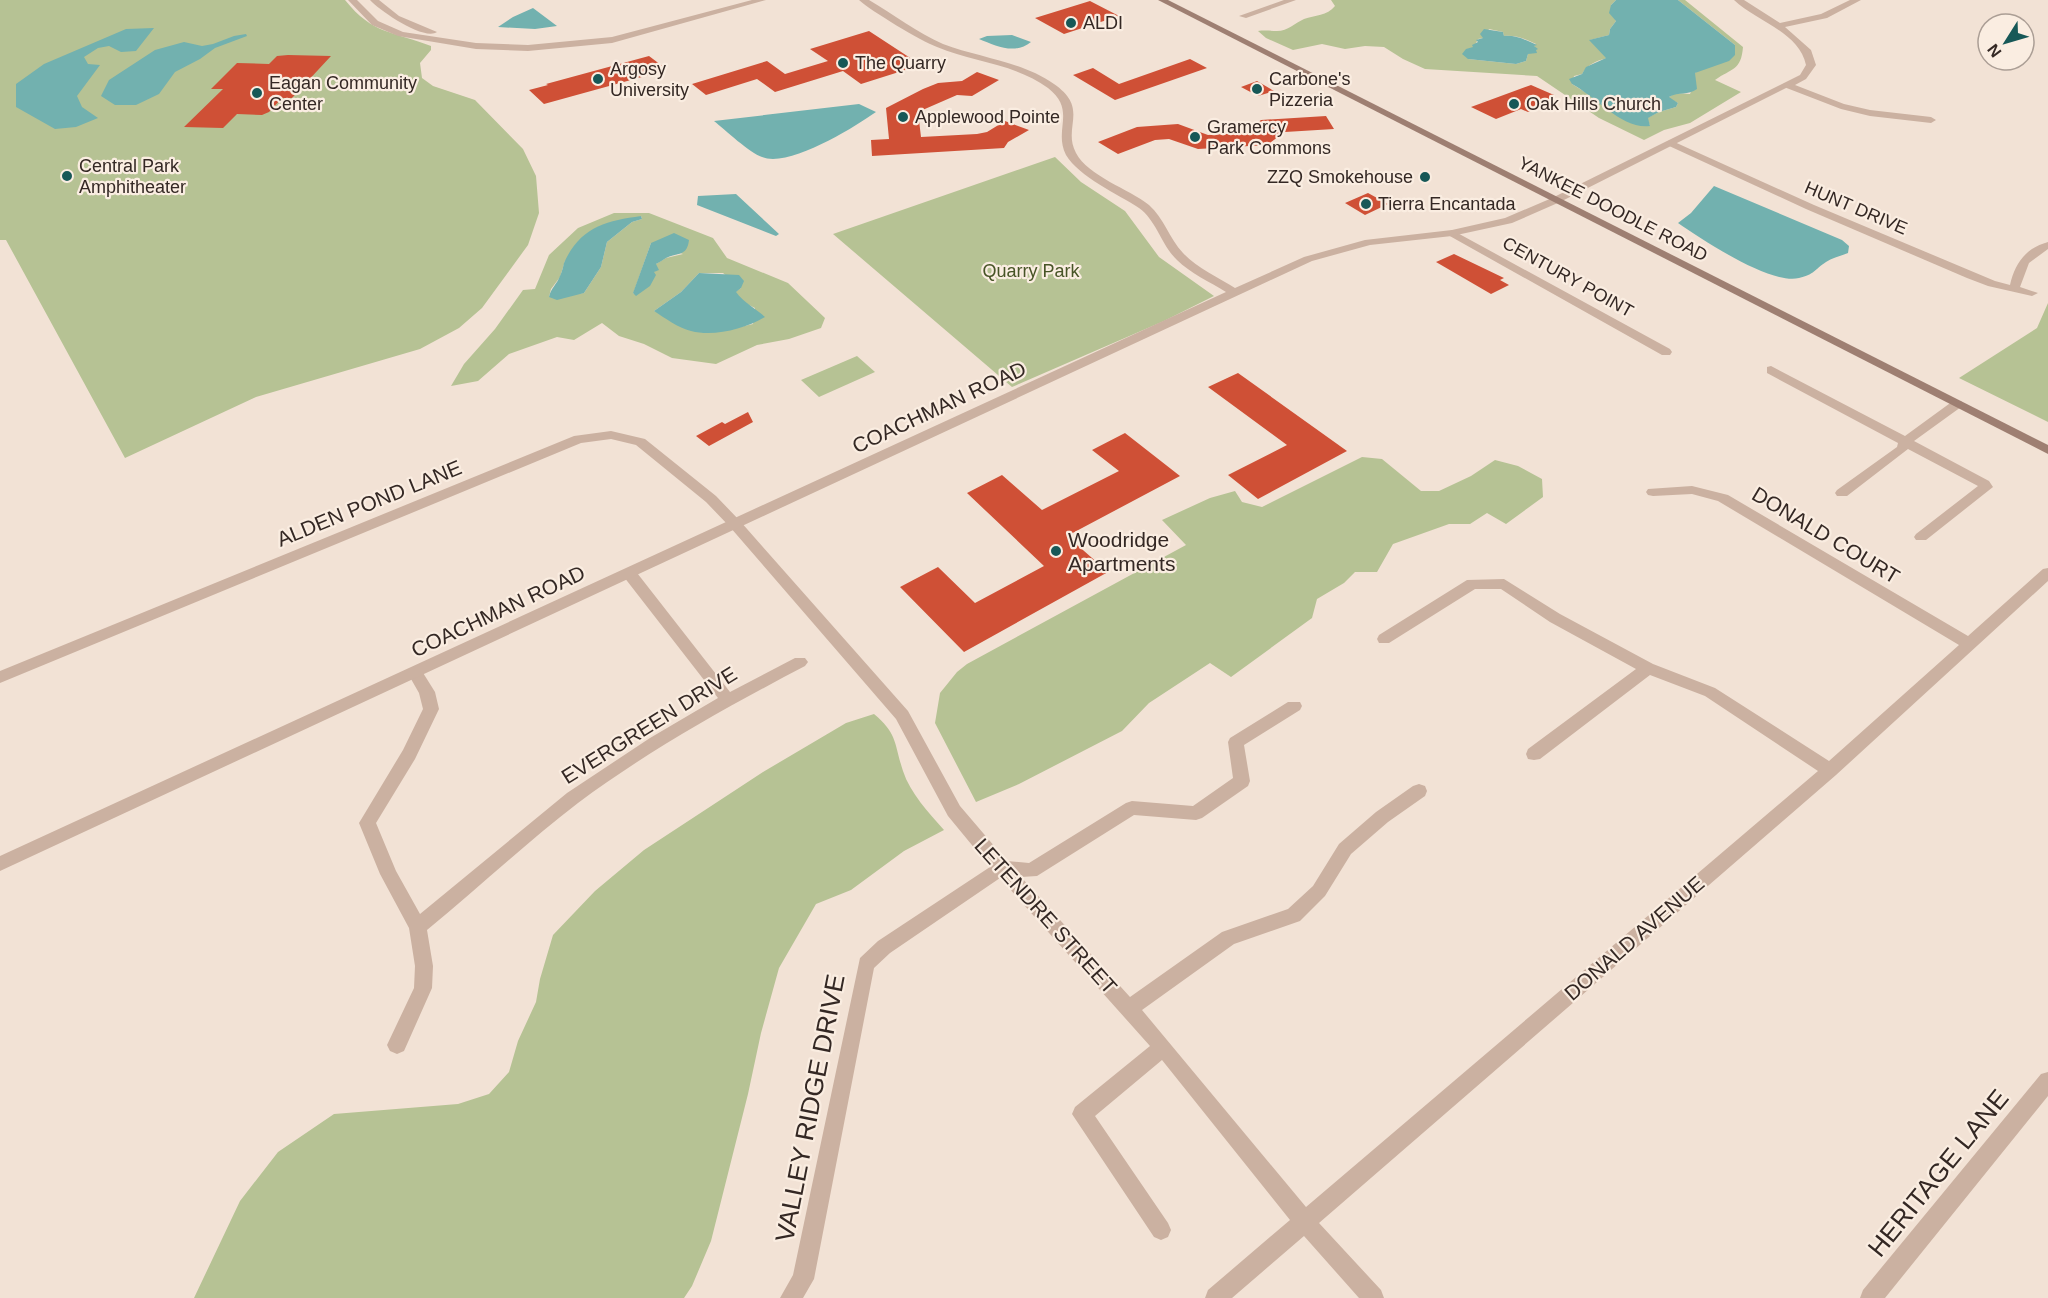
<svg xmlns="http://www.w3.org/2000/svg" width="2048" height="1298" font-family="Arial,sans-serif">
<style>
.green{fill:#b6c294;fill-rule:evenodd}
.water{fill:#72b1af}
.building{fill:#cf5036}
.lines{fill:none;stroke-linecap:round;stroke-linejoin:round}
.minor{fill:#cbb1a1;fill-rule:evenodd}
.tertiary{fill:#cbb1a1;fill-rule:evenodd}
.secondary{fill:#9e7f72;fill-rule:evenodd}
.poi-dot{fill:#175857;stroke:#faede1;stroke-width:2}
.labels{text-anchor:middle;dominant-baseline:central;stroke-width:4.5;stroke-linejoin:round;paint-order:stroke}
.far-poi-label{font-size:18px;fill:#342824;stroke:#faede1;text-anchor:start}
.far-street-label{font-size:18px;fill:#342824;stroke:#faede1}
.far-park-label{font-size:18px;fill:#475426;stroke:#faede1}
.street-label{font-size:21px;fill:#342824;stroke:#faede1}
.poi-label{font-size:21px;fill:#342824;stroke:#faede1;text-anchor:start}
.near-street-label{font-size:26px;fill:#342824;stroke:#faede1}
</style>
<rect width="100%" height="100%" fill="#f2e2d5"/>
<path class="green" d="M0 0H345C373 35 393 31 431 46V50L420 63 422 78 433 86 475 100 523 149 536 176 539 213 528 245 482 308 459 328 420 349 256 397 125 458 6 240H0Z
M1331 0H1616L1611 5 1616 21 1610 29 1609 35 1590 40 1607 58C1596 61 1588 64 1582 74L1574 76 1572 84 1596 99 1606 108 1650 126 1647 118 1659 112 1676 107 1678 103 1668 98 1675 93 1690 94 1695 82V73L1735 45 1678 0H1685L1743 47C1741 71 1732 68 1715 80L1741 92 1690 123 1664 130 1644 140 1599 118 1537 76 1425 69 1403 59 1384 47 1365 46 1345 49 1322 44 1293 50 1266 38 1258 31C1265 30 1270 31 1277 31 1288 31 1295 23 1304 19 1315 15 1327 16 1335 6ZM1489 29 1503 32 1504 36C1516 35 1526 39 1536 44L1534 46 1535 50 1528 54 1526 61 1516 64 1468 59 1478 39 1483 38Z
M1055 157 1081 182 1125 211 1159 257 1214 296 1164 321 1012 387 833 234Z
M614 213H649L713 238 727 258 788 283 825 318 821 328 789 339 757 345 716 364 672 358 644 344 619 336 602 323 574 340 557 337 509 354 478 381 451 386 464 364 495 329 523 290 535 289 549 255 578 228ZM641 216 642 219 632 222 607 242 601 267 584 293 549 297 551 289 560 277 565 261ZM651 243 683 254 666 258 656 264 654 272 633 294ZM699 273H723L741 288 735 292 743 302 755 308 753 324 718 332 654 311 681 292Z
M2048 303V422L1959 378 2037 328Z
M857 356 875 372 819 397 801 380Z
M1362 457 1382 459 1421 491H1439L1471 476 1495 460 1518 466 1542 479 1543 497 1506 524 1487 513 1470 524H1449L1393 544 1377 572H1355L1344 583 1317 599 1312 618 1231 677 1210 663 1149 703 1122 731 1019 784 976 802 935 723 940 693 957 672 967 664 1186 545 1162 520 1210 498 1235 491 1242 502 1262 507Z
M874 714C898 734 894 744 903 771 910 793 929 813 944 830L904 851 851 890 816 904 779 968 761 1033 748 1094 711 1241 692 1286 684 1298H194L240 1201 278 1152 334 1114 458 1104 489 1094 509 1072 518 1041 536 1002 540 979 553 935 595 891 644 850 763 772 846 723Z"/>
<path class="water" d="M1616 0H1678L1735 45V55L1729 61 1695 73 1697 89C1688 96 1679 91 1669 97L1678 103 1676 107 1659 112 1648 118 1650 126C1623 130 1596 97 1572 84L1569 79 1582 74 1586 67 1606 58 1589 40 1609 35 1610 29 1616 21 1609 13 1611 5Z
M533 8 557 26 535 29 498 27 513 17Z
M154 28 136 51 121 52 109 46 98 48 84 57 88 64 100 65 77 96 82 107 98 118 76 127 55 129 16 107V84L44 64 126 29Z
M1484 29 1503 32 1504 36C1516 35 1526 40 1537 45L1534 46 1538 49 1536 50 1537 53 1528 54 1526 61 1516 64 1468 59 1462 54 1466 49 1473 47 1472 45 1478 42 1476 40 1483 38 1480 34Z
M246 34 247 36 215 48 200 59 175 72 159 94 136 105H115L101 96 109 80 155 50 184 42 202 46 213 44 234 36Z
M1012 35 1031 42C1015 55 996 46 979 39L987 36Z
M859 104 876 112C853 128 789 168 762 157 750 153 725 130 714 121Z
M1714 186 1842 240 1849 246 1848 253C1841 256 1832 258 1826 262 1814 270 1815 274 1799 278 1770 285 1703 240 1678 223L1691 213Z
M736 194 779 234 776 236 697 205 698 196Z
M641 216 642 219 632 222 607 242 601 267 584 293 557 300 549 297C551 288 557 284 560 276 562 272 563 267 564 263 580 227 606 221 641 216Z
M674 233 689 240C687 257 678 252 666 258 663 260 660 262 656 264L659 270 654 272 656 275 650 286 636 296 633 293 651 243Z
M699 273 739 275 744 281 741 288 736 292C744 303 755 308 765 317 745 329 714 337 691 331 678 328 665 318 654 311L681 292Z"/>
<path class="building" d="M1090 1 1119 16 1064 34 1035 18Z
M869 31 921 65 861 84 843 71 775 92 757 79 706 95 692 84 767 61 785 74 828 61 810 49Z
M288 55 331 56 292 98H282L269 112 262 115 237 114 223 128 184 127 223 89H211L237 63 269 64 277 56Z
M649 56 665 68 647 73 649 75 544 104 529 90 548 85 546 84Z
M1190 59 1207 68 1115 100 1073 75 1093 68 1119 84Z
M977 72 999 80 972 96 957 95 918 112 921 137 977 134 987 132 1005 121 1029 130 1008 142 1004 148 872 156 871 140 889 139 886 108 923 89 938 83 962 81Z
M1257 81 1274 91 1258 96 1241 87Z
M1531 85 1554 95 1549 97 1556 101 1528 112 1521 109 1496 119 1471 107Z
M1326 116 1334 129 1285 132 1267 145 1198 149 1169 139 1155 140 1118 154 1098 142 1137 127 1178 124 1208 135 1244 133 1261 120Z
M1368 193 1388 204 1365 215 1345 203Z
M1454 254 1504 278 1500 280 1509 285 1491 294 1436 262Z
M1238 373 1347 451 1258 499 1228 475 1287 445 1208 387Z
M748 412 753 422 709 446 696 436 722 422 725 424Z
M1125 433 1180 476 1067 536 1108 572 964 652 900 587 938 567 975 603 1044 566 967 493 1002 475 1042 510 1119 471 1092 450Z"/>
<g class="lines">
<path class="minor" d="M1284 0H1296L1246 18 1239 16Z
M1734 0H1744L1780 23 1821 14 1850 0H1861L1827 18 1785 27 1811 50 1816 65 1806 79 1795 85 1844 104 1870 110 1931 117 1936 120 1931 123 1870 116 1841 109 1784 87V83L1800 75 1806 65C1799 32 1756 21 1734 0Z
M1670 140 1814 205 1995 281 2010 285C2015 263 2026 248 2048 242V249L2029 263 2020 287 2038 293 2032 296 1988 286 1967 278 1806 209 1667 145 1665 143Z
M1452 230 1670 349 1672 352 1670 355H1662L1448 235 1447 233Z
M1771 366 1905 436 1953 401H1961L1963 404 1961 407 1914 441 1989 481 1993 487 1926 540H1916L1914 537 1916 534 1978 486 1908 449 1847 496H1837L1835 493 1837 490 1897 447 1898 443 1767 373V367Z
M611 431 645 439 716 496 740 521 908 711 960 806 1007 861 1029 863 1126 803 1132 801 1193 806 1233 778 1228 742 1230 738 1288 702H1300L1302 706 1300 710 1244 745 1250 781 1248 786 1202 818 1196 820 1134 815 1037 876 1021 877 1130 997 1222 932 1288 909 1313 886 1339 844 1376 812 1413 786 1419 784 1425 786 1427 791 1425 796 1388 822 1351 854 1325 896 1300 921 1234 944 1142 1010 1306 1207 1818 771 1705 696 1650 675 1540 759 1534 760 1528 759 1526 754 1528 749 1636 669 1550 622 1501 589H1475L1389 643H1379L1377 639 1379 635 1467 580 1504 579 1560 614 1653 664 1715 688 1829 761 1959 645 1718 501 1692 494 1653 496 1648 495 1646 492 1648 489 1692 486 1728 495 1968 636 2043 569 2048 568V581L1836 775 1319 1223 1381 1290 1384 1298H1359L1304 1236 1232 1298H1205L1208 1290 1290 1220 1162 1060 1095 1116 1168 1223 1171 1230 1168 1237 1161 1240 1154 1237 1072 1114 1075 1107 1150 1046 1000 878 890 953 874 968 814 1279 803 1298H780L793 1275 860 958 878 941 990 867 948 816 896 719 730 527 706 502 636 445 611 439 581 443 0 683V671L574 436Z
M629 568 634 569 730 692 795 658H805L808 662 805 666C727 707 649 750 578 803 526 843 478 888 427 930L433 966 432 988 404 1051 397 1054 390 1051 387 1045 414 988 415 966 409 928 380 874 359 823 403 750 423 709 419 693 407 672 410 668H420L435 692 439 709 415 759 376 823 396 871 420 914 567 793 650 738 718 698 624 577 622 573Z
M2048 1072V1096L1885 1298H1860L1863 1290 2041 1074Z"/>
<path class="tertiary" d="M348 0H357L378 21 403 32 476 43 528 45 612 37 752 0H766L612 43 528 51 476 49 398 36 372 25Z
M370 0H379L399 16 437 32C424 41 380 11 370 0Z
M859 0H869C893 14 918 33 943 44 980 58 1021 61 1054 84 1090 109 1062 127 1076 153 1088 176 1129 189 1149 205 1164 218 1169 238 1183 253 1196 267 1219 278 1235 288L1304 257 1365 240 1452 230 1505 218 1552 198 1784 83 1792 85 1560 202 1512 223 1452 236 1370 245 1312 261 0 871V856L1226 292C1210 282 1190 273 1177 260 1161 245 1157 221 1139 208 1118 194 1079 177 1066 155 1053 129 1077 111 1048 88 1016 64 973 62 937 47 921 41 871 11 859 0Z"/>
<path class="secondary" d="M1158 0H1168L2048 445V454Z"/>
</g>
<g class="poi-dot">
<circle cx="1071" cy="23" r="6"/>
<circle cx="843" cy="63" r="6"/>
<circle cx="598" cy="79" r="6"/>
<circle cx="1257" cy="89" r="6"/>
<circle cx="257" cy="93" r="6"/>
<circle cx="1514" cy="104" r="6"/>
<circle cx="903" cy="117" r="6"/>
<circle cx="1195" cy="137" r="6"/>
<circle cx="67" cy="176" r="6"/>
<circle cx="1425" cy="177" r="6"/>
<circle cx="1366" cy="204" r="6"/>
<circle cx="1056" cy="551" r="6"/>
</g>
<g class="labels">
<g class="far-poi-label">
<text x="1083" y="23">ALDI</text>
<text x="855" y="63">The Quarry</text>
<text x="610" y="69">Argosy<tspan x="610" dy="21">University</tspan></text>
<text x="1269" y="79">Carbone's<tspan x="1269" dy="21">Pizzeria</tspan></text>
<text x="269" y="83">Eagan Community<tspan x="269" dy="21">Center</tspan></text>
<text x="1526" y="104">Oak Hills Church</text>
<text x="915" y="117">Applewood Pointe</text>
<text x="1207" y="127">Gramercy<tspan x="1207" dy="21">Park Commons</tspan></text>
<text x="79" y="166">Central Park<tspan x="79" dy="21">Amphitheater</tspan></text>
<text x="1413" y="177" text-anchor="end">ZZQ Smokehouse</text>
<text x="1378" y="204">Tierra Encantada</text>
</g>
<g class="far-street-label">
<text transform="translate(1856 208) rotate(23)">HUNT DRIVE</text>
<text transform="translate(1613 209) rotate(27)">YANKEE DOODLE ROAD</text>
<text transform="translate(1568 277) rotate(29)">CENTURY POINT</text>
</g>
<g class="far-park-label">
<text x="1031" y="271">Quarry Park</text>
</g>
<g class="street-label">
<text transform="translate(939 407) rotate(-25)">COACHMAN ROAD</text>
<text transform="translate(369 503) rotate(-22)">ALDEN POND LANE</text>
<text transform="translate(1826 535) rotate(31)">DONALD COURT</text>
<text transform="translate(498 611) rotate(-25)">COACHMAN ROAD</text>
<text transform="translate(649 725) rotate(-32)">EVERGREEN DRIVE</text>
<text transform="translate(1046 916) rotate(48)">LETENDRE STREET</text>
<text transform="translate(1634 938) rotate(-41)">DONALD AVENUE</text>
</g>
<g class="poi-label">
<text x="1068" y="539">Woodridge<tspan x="1068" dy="24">Apartments</tspan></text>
</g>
<g class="near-street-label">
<text transform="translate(810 1108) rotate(-79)">VALLEY RIDGE DRIVE</text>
<text transform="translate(1938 1173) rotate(-51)">HERITAGE LANE</text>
</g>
</g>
<g transform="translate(2006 42) rotate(233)"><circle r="28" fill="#faede1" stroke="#ab9e95" stroke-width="1.5"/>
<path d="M0-4.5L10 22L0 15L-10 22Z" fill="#175857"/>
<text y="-9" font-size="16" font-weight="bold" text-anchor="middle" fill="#342824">N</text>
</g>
</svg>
